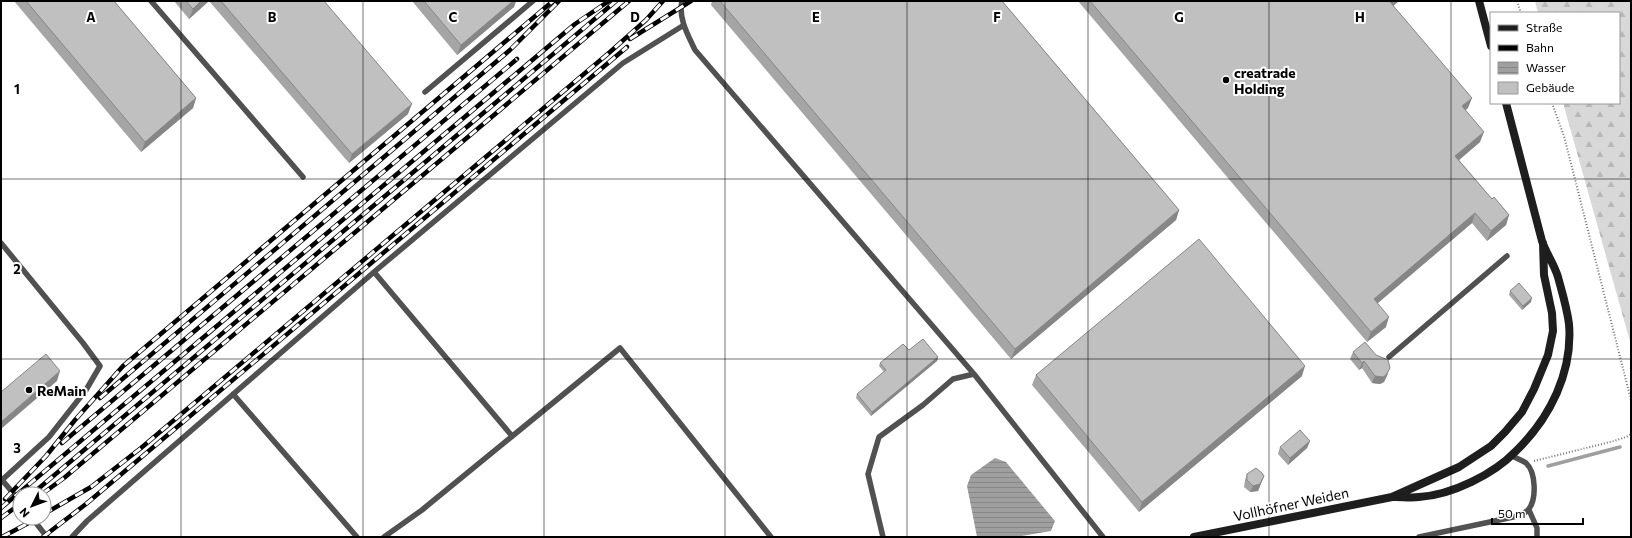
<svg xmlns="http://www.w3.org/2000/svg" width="1632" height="538" font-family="Commissioner,sans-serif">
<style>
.forest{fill:url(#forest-firs)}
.water{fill:url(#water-rules)}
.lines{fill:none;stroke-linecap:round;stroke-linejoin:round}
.stream{stroke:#9f9f9f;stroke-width:3.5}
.path{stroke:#737373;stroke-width:2;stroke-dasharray:1 2;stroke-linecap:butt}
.lane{stroke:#515151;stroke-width:5.5}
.secondary{stroke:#1e1e1e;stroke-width:8}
.rail-casing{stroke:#000;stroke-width:4.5}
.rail{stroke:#fff;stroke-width:3;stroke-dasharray:9;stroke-linecap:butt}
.wall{fill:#a5a5a5}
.shaded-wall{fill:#868686}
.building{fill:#c0c0c0;stroke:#868686}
.grid{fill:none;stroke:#000;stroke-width:1;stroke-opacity:0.55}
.poi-dot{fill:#000;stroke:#fff;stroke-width:1.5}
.labels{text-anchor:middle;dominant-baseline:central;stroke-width:4;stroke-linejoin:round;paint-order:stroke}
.poi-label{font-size:14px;font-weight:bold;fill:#000;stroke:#fff;text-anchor:start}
.street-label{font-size:14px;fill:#000;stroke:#fff}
.grid-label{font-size:13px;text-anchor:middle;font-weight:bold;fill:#000;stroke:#fff;stroke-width:4;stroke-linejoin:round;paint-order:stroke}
</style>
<defs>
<pattern id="forest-firs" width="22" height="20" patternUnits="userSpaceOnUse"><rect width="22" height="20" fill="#d8d8d8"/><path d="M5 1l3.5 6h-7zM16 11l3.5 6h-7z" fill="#b8b8b8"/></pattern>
<pattern id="water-rules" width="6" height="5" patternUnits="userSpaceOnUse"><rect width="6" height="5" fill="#9f9f9f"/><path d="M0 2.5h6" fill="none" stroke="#878787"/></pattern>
</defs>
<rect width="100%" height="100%" fill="#fff"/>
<path class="forest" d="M1535 1H1631V345L1563 103H1619V13H1538Z"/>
<path class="water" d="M995 458 1006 462 1055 521 1051 531 1016 537H977L967 486 971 475Z"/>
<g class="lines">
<path class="stream" d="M1548 466 1620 447"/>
<path class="path" d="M1517 1 1521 13
M1552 103 1564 136 1631 400
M1534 461 1614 441 1626 437 1631 434"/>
<path class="lane" d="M151 1 303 177
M682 1C678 18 688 35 695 50L974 374
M425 92 533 1
M1 243 83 343 100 366 86 390 49 437 2 480 20 501
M1389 357 1507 256
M233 394 357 537
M512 436 374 272 623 63 684 25
M1529 510 1537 528V537
M32 518 47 537
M72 537 87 521 374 272
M384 537 422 510 620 348 771 537
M883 537 868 474 879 437 923 405 953 379 974 374 1103 537
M1419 537 1518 516C1522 515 1525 513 1528 510 1537 500 1536 472 1526 463 1522 460 1516 458 1512 456"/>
<path class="secondary" d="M1479 1 1491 46
M1395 497C1403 497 1412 498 1419 497 1452 495 1494 474 1516 451 1550 418 1573 372 1569 324 1567 308 1562 292 1558 277 1554 264 1546 253 1542 241 1530 195 1518 149 1506 103
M1194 537 1392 497 1459 467 1491 446 1505 432 1522 412 1534 389 1548 355 1553 331 1552 313 1544 275 1543 243"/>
<defs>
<path id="rail" d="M630 39 691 1
M100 398 510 50 559 1
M62 443 517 59
M32 494 616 1
M42 494 64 478 629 1
M5 499 46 456 75 420 123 366 553 1
M1 508 575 24 609 1
M44 514 91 487 141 448 610 52 646 20 663 1
M1 518 20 504
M2 537 38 518
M43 537 86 504 627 47"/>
</defs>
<use href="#rail" class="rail-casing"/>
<use href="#rail" class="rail"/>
</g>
<path class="wall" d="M14 1H114L196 98 193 108 141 152Z
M174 1H209L189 19Z
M209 1H324L408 114 349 163Z
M412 1H516L514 7 457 55Z
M712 1H1002L1179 210 1176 220 1011 359 711 5Z
M1078 1H1399L1393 6 1468 108 1465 110 1480 142 1459 160 1492 199 1509 215 1506 225 1487 241 1472 223 1377 303 1386 327 1367 342Z
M1510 291 1531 302 1522 310 1509 295Z
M909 350 938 357 937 361 871 416 856 398 857 394 884 372 879 366 880 363Z
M1353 352 1388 374 1384 382 1380 384 1372 383 1362 368 1359 370 1350 359Z
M1036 375 1302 376 1139 512 1032 385Z
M1310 441 1307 448 1288 465 1278 454 1280 447Z
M1247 474 1264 476 1258 491 1250 492 1244 487 1245 480Z"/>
<path class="shaded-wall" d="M201 1H209L189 19 193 9Z
M513 1H516L514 7 457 55 461 45Z
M1391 1H1399L1386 12 1390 2Z
M196 98 193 108 141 152 145 142Z
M1472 98 1468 108 1458 116 1462 106Z
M412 104 408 114 349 163 352 154Z
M1484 132 1480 142 1452 166 1455 156Z
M1179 210 1176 220 1011 359 1015 349Z
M1475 213 1472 223 1371 309 1374 299Z
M1509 215 1506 225 1487 241 1491 231Z
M1532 298 1531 302 1522 310 1523 306Z
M1389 317 1386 327 1367 342 1371 332Z
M938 357 937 361 871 416 872 412Z
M1364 361 1362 368 1359 370 1362 363Z
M1305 366 1302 376 1139 512 1142 502Z
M1390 368 1384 382 1380 384 1372 383 1375 376Z
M60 371 57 381 1 429V422Z
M1310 441 1307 448 1288 465 1290 458Z
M1264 476 1258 491 1250 492 1253 486Z"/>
<path class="building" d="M26 1H114L196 98 145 142Z
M186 1H201L193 9Z
M221 1H324L412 104 352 154Z
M424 1H513L461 45Z
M720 1H1002L1179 210 1015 349Z
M1090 1H1391L1390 2 1472 98 1462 106 1484 132 1455 156 1492 199 1494 197 1509 215 1491 231 1475 213 1374 299 1389 317 1371 332Z
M1199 239 1305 366 1142 502 1036 375Z
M1519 283 1532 298 1523 306 1510 291Z
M923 339 938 357 872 412 857 394 886 370 880 363 903 344 909 350Z
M1365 342 1376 355 1388 360 1390 368 1386 375 1383 377 1375 376 1364 361 1362 363 1353 352Z
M46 354 60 371 1 422V392Z
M1300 430 1310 441 1290 458 1280 447Z
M1256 468 1262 473 1264 476 1260 484 1253 486 1247 480V474Z"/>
<path class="grid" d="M181 1V537M363 1V537M544 1V537M725 1V537M907 1V537M1088 1V537M1269 1V537M1451 1V537M1 179H1631M1 359H1631"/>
<g class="poi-dot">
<circle cx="1226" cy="80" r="4"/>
<circle cx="29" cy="390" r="4"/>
</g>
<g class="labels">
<g class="poi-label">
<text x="1234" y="72">creatrade<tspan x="1234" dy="16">Holding</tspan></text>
<text x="37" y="390">ReMain</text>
</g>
<g class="street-label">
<text transform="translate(1291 504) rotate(-12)">Vollhöfner Weiden</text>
</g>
</g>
<g class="grid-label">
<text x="91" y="22">A</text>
<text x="272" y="22">B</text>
<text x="453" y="22">C</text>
<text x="635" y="22">D</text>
<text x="816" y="22">E</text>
<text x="997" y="22">F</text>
<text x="1179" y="22">G</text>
<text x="1360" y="22">H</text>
<text x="17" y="94">1</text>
<text x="17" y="274">2</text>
<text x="17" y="453">3</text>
</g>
<rect width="1632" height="538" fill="none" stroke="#000000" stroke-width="4"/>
<rect x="1490" y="12" width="130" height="92" fill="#ffffff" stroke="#999999"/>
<rect x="1498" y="25" width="20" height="6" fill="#1e1e1e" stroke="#999999"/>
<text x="1526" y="32" font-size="12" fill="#000000">Straße</text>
<rect x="1498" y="45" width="20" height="6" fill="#000000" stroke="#999999"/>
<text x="1526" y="52" font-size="12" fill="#000000">Bahn</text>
<rect x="1498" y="62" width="20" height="12" fill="url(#water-rules)" stroke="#999999"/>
<text x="1526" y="72" font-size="12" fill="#000000">Wasser</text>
<rect x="1498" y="82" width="20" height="12" fill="#c0c0c0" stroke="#999999"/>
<text x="1526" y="92" font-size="12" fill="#000000">Gebäude</text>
<g transform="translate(32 506) rotate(228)"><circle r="19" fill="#ffffff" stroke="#999999"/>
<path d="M0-3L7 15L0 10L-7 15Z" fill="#000000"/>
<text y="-6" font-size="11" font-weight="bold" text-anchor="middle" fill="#000000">N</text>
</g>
<path d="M1492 518v6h91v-6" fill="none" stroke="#000000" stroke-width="2"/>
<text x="1498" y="518" font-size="12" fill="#000000" stroke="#ffffff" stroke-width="3" paint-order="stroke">50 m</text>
</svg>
